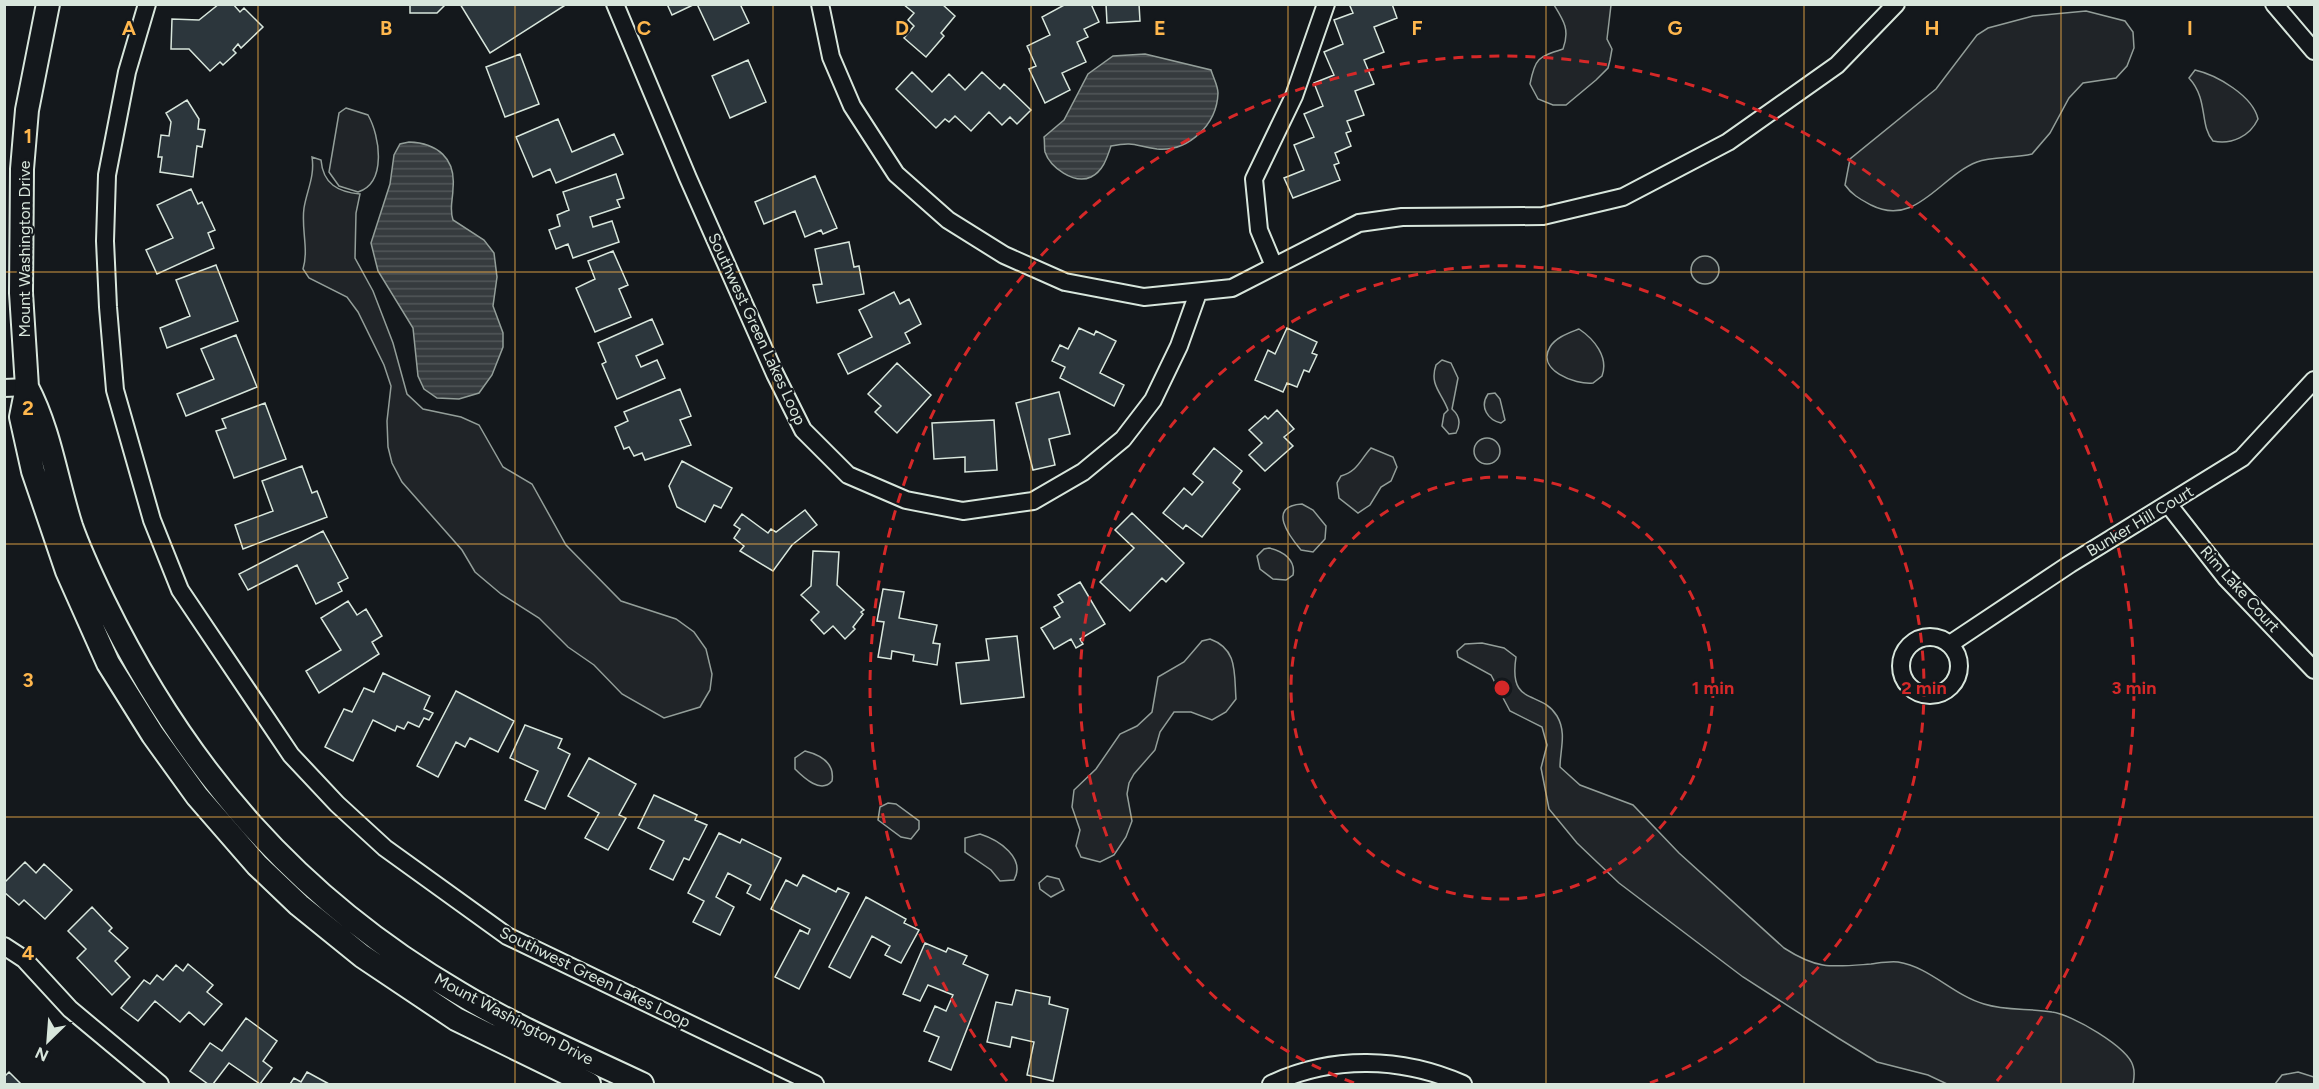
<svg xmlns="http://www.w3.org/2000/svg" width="2319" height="1089" font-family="Figtree,sans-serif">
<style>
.green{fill:#202428;stroke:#939e99;stroke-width:1.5}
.water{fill:url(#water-rules);stroke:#939e99;stroke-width:1.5}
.building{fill:#2c363c;stroke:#d8e6dc;stroke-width:1.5}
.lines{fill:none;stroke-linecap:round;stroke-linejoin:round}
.minor-casing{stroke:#d8e6dc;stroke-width:20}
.secondary-casing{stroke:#d8e6dc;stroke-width:26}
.minor{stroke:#14181c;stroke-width:16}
.secondary{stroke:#14181c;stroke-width:22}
.grid{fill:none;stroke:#ffb74d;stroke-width:1.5;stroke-opacity:0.55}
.ring{fill:none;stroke:#d62828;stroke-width:3;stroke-dasharray:10 8}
.labels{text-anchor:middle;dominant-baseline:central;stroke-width:4.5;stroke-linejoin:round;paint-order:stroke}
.street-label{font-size:16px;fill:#d8e6dc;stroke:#14181c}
.grid-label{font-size:20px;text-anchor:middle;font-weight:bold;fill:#ffb74d;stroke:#14181c;stroke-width:4.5;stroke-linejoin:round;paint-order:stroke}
.centre{fill:#d62828;stroke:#14181c;stroke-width:3}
.ring-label{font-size:18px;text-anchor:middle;font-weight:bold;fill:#d62828;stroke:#14181c;stroke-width:4.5;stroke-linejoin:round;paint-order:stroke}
</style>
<defs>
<pattern id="water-rules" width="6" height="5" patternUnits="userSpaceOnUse" patternTransform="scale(1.5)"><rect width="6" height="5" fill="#363b3e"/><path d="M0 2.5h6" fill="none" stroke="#525759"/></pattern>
</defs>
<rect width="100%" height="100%" fill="#14181c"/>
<path class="green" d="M1554 5H1611L1607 39 1612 49 1610 60 1608 68 1596 80 1566 105H1553L1538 99 1530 84C1535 58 1538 57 1563 49 1570 30 1564 21 1554 5Z
M2086 11 2125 21 2133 32 2134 48 2127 66 2116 78 2083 83 2069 98 2050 133 2032 154C2015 158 1991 157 1977 162 1940 176 1916 228 1871 205 1860 199 1852 195 1845 185L1850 159 1936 89 1977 35 1988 28 2033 16Z
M2195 70C2217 75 2253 96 2258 119 2250 136 2232 145 2213 141 2199 125 2209 100 2189 78Z
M346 108 368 115C380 136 387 183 358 192L339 186 329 172 339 113Z
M312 157 321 160C323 184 338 192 360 194L356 213 355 258 373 291 393 343 407 394 423 409 461 417 479 425 503 467 532 484 566 545 621 601 676 619 694 632 706 649 712 674 710 690 700 707 664 718 622 694 594 665 568 647 539 618 501 594 475 572 462 550 402 482 392 463 388 447 387 421 391 386 384 365 358 312 347 297 309 278 303 269C309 249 301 229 304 208 307 190 315 176 312 157Z
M1691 270a14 14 0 1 1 28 0a14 14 0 1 1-28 0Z
M1579 329C1594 339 1609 357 1602 376L1593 383C1575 385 1536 370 1550 347 1556 337 1569 333 1579 329Z
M1442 360 1451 363 1458 378 1452 409C1460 416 1461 424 1456 433L1449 434 1442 426 1444 414 1448 410C1442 393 1429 385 1436 365Z
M1495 393 1500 399 1505 420 1501 423C1488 420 1479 407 1488 394Z
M1474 451a13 13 0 1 1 26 0a13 13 0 1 1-26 0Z
M1371 448 1393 457 1397 467 1391 481 1381 487 1370 505 1358 513 1339 498 1337 483 1341 476C1358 471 1360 460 1371 448Z
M1302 504 1313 510 1326 526 1325 539 1313 552 1301 550C1290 537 1266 506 1302 504Z
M1269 548C1283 551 1296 560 1293 575L1286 580 1273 579 1260 569 1257 556 1264 549Z
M1210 639C1238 649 1234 673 1236 699L1226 712 1212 720 1191 712H1174L1160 732 1155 750 1134 774 1129 783 1127 794 1132 821 1126 837 1114 855 1100 862 1081 857 1076 846 1080 830 1072 807 1074 790 1096 769 1120 734 1137 726 1152 712 1158 677 1184 662 1202 641Z
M1482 643 1504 648 1516 657C1508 708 1541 689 1557 716 1567 733 1560 750 1560 767L1580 785 1633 805 1679 853 1784 948C1818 970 1832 967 1871 964 1879 963 1889 961 1898 962 1930 967 1953 995 1984 1004 2006 1011 2029 1008 2052 1012 2071 1014 2128 1047 2133 1066 2135 1072 2134 1079 2133 1084H1947L1928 1075 1877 1062 1838 1038 1743 977 1619 883 1577 843 1549 809 1541 768 1547 745 1542 727 1510 711 1491 675 1458 657 1457 651 1465 644Z
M805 751C821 755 835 763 832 781 821 794 804 778 795 769V758Z
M888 803 896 804 919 821V829L911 839 901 837 878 820 880 807Z
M980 834C999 840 1026 858 1014 880L1000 881 991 870 965 852V838Z
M1047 876 1059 879 1064 890 1051 897 1040 889 1039 883Z
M2298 1072 2314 1077V1084H2275L2282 1075Z"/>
<path class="water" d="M1145 54 1211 70C1213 77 1218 86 1218 93 1217 125 1188 152 1157 149 1135 146 1135 141 1111 146 1107 158 1103 171 1091 177 1074 185 1050 167 1045 152 1044 148 1045 142 1044 137L1064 120 1088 74 1113 56Z
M409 142C437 143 456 158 453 188 453 200 449 208 453 220L484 240 494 253 497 277 493 306 503 333V347L492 375 479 393 459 399 437 398 424 389 418 376 413 328 378 271 371 243 390 184 394 155 400 144Z"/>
<path class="building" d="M219 4H233L240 12 244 8 263 27 241 48 238 44 233 50 236 53 223 65 220 62 210 71 189 49H171L172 19 199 20Z
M410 4H446L437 13H410Z
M460 4H567L490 53Z
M667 4H695L672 15Z
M697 4H740L749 23 714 40Z
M903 4H942L955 16 941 33 944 36 926 57 904 38 914 26 908 20 914 13Z
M1091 4 1099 22 1084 29 1088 37 1077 42 1086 62 1062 73 1070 90 1045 103 1029 69 1036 66 1027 46 1050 35 1042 17 1066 4Z
M1106 4H1139L1140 21 1107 23Z
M1392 4 1397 18 1374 27 1384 52 1364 60 1374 84 1355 91 1364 115 1347 121 1351 131 1346 133 1351 146 1335 153 1339 163 1334 165 1340 180 1293 198 1284 178 1304 170 1294 145 1314 137 1304 114 1323 106 1314 83 1334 75 1324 52 1343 44 1334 20 1353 13 1350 6 1353 4Z
M520 54 539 104 505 117 486 67Z
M748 60 766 102 730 118 712 76Z
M912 72 932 92 949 74 965 90 982 72 1000 89 1004 84 1031 110 1017 124 1010 117 1002 125 989 112 971 131 955 116 949 122 945 119 936 128 896 89Z
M187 100 199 119 198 129 205 130 202 147 197 146 193 177 160 172 162 157H158L161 135 169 136 171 122 166 113Z
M558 119 572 152 614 134 623 154 556 183 550 169 533 177 516 137Z
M616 174 624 198 617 200 620 207 590 217 593 227 612 221 619 242 573 258 568 244 556 249 549 230 560 226 557 215 569 210 563 192Z
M815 176 837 228 823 234 821 230 805 237 795 211 764 224 755 202Z
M191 189 198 204 202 202 215 230 208 233 214 248 157 274 146 250 173 238 157 205Z
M849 242 854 267 859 266 864 294 817 303 813 285 822 284 815 249Z
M613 251 628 285 619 289 631 317 595 332 576 288 595 279 588 261Z
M216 265 238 321 167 348 160 328 190 316 176 280Z
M894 292 900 304 909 299 921 324 905 333 910 343 848 374 838 354 872 337 859 310Z
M652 319 663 344 636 356 641 367 657 360 665 378 617 399 602 364 606 362 598 343Z
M1079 328 1094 335 1096 331 1116 341 1100 373 1124 385 1114 406 1060 378 1065 367 1052 361 1060 345 1068 349Z
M1287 328 1317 342 1312 353 1317 355 1309 372 1304 370 1297 387 1287 383 1283 392 1255 380 1268 350 1275 354Z
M236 335 257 387 186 416 177 394 214 379 201 349Z
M897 363 931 395 897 433 875 412 881 406 868 394Z
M680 389 691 416 680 420 691 445 645 460 642 453 634 456 629 447 624 449 615 427 628 421 624 412Z
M1059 392 1070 434 1049 439 1055 465 1033 470 1016 403Z
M265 403 286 459 234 478 216 431 226 428 222 419Z
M1277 410 1294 429 1284 437 1293 446 1265 471 1249 455 1262 443 1249 430 1265 416 1268 419Z
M994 420 997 470 965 472V457L934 459 932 423Z
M1214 448 1242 471 1233 483 1240 489 1202 537 1186 525 1183 529 1163 513 1184 488 1192 495 1203 482 1193 474Z
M682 461 732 488 721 508 714 505 705 522 677 507 669 486Z
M302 466 312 493 317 491 327 517 243 549 235 525 273 511 262 481Z
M805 510 817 525 792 545 773 571 740 551 744 546 734 538 740 529 734 525 742 514 768 533 771 529 776 532Z
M1132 513 1184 563 1166 582 1162 578 1130 611 1100 582 1134 548 1115 530Z
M323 531 348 578 338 583 342 591 316 604 297 565 248 590 239 574Z
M813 551 839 552 837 585 864 610 861 612 863 614 853 627 855 629 845 639 833 626 824 634 811 620 819 612 801 595 811 586Z
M1080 582 1105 624 1080 639 1083 644 1076 648 1071 639 1054 649 1041 628 1060 617 1054 607 1063 602 1058 595Z
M883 589 904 592 899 618 937 625 933 643 940 644 937 665 913 661 914 655 892 651 891 659 878 657 884 622 877 621Z
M348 601 357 615 366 609 382 636 372 642 379 654 319 693 306 671 341 650 321 618Z
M1017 636 1024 697 961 704 956 663 989 660 986 639Z
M383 673 430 696 424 709 433 713 429 720 424 718 419 727 408 722 404 729 397 726 395 731 373 720 353 761 325 747 344 709 352 712 364 688 374 692Z
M456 691 514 721 498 752 470 738 465 747 456 742 438 777 417 766Z
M525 725 562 739 558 748 570 754 545 809 525 800 538 771 510 758Z
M589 758 636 784 619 815 626 818 608 850 585 838 599 813 568 796Z
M654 795 697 815 695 820 707 825 689 860 684 858 673 880 650 869 664 841 638 828Z
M719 833 740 843 742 839 781 858 760 900 747 893 751 885 728 873 716 897 734 907 720 935 693 922 704 901 688 893Z
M25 862 36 873 44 864 72 890 45 919 24 900 19 905 4 892V883Z
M803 875 836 892 838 888 849 893 799 989 775 977 800 930 808 934 810 929 771 909 786 880 797 886Z
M866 897 906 919 904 923 919 930 901 963 885 955 890 946 872 936 850 978 829 967Z
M92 907 112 928 109 931 128 948 115 961 130 977 112 995 77 958 86 949 68 931Z
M925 943 946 952 948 948 967 956 963 964 988 975 951 1070 929 1061 939 1037 924 1031 935 1006 946 1011 953 995 928 985 920 1001 903 994Z
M188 964 213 985 207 992 222 1004 204 1025 189 1012 180 1022 155 1001 138 1021 121 1008 144 980 150 984 157 975 163 980 176 965 183 971Z
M1016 990 1050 997 1049 1004 1068 1009 1053 1081 1027 1075 1034 1042 1012 1037 1010 1047 987 1042 996 1002 1012 1005Z
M246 1018 277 1041 263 1061 272 1068 260 1084 229 1063 213 1084H208L190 1071 210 1043 222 1051Z
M9 1072 21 1084H4V1077Z
M307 1072 329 1084H290L294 1078 301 1082Z"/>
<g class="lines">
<defs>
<path id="minor" d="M147 4 127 72 107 175 105 241 108 307 115 390 152 520 180 590 291 755 337 804 385 848 507 936 815 1084
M615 4 688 178 775 374 803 430 848 475 906 500 963 511 1033 501 1083 472 1123 439 1153 400 1179 346 1198 293
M820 4 831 57 852 106 896 174 948 220 1004 255 1065 282 1144 297 1232 288 1359 223 1402 217 1543 216 1623 197 1728 142 1837 65 1896 4
M2274 4 2314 51
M1274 266 1259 230 1254 179 1294 96 1326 4
M4 388 27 387
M2168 504 2226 578 2314 670
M1901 666a29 29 0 1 1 58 0a29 29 0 1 1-58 0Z
M1950 644 2070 564 2242 458 2314 380
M4 946 24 959 70 1009 160 1084
M1271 1084C1332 1055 1402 1057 1463 1084"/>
<path id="secondary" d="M48 4 27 110 22 169 21 293 27 387 21 417 33 471 67 571 108 663 153 735 197 796 257 865 299 905 362 956 456 1019 589 1084
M27 387C50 431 56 479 71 526 80 552 92 577 104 602 186 770 297 898 459 993 517 1028 581 1055 642 1084"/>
</defs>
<use href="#minor" class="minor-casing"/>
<use href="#secondary" class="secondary-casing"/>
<use href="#minor" class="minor"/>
<use href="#secondary" class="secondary"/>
</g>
<path class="grid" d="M258 4V1084M515 4V1084M773 4V1084M1031 4V1084M1288 4V1084M1546 4V1084M1804 4V1084M2061 4V1084M4 272H2314M4 544H2314M4 817H2314"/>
<g class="ring">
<circle cx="1502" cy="688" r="211"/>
<path d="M1354 1083A422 422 0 1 1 1650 1083"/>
<path d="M1007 1081A632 632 0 1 1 1997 1081"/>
</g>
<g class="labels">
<g class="street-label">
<text transform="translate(24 249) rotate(-90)">Mount Washington Drive</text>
<text transform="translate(757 329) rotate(65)">Southwest Green Lakes Loop</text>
<text transform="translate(2140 521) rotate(-31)">Bunker Hill Court</text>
<text transform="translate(2240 589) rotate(48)">Rim Lake Court</text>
<text transform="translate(595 977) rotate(26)">Southwest Green Lakes Loop</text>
<text transform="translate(514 1019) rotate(28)">Mount Washington Drive</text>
</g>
</g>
<g class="grid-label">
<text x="129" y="35">A</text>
<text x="386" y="35">B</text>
<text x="644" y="35">C</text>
<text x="902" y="35">D</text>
<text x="1160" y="35">E</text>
<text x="1417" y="35">F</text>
<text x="1675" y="35">G</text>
<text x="1932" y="35">H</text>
<text x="2190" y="35">I</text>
<text x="28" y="143">1</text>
<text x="28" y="415">2</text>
<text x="28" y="687">3</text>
<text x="28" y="960">4</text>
</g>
<circle cx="1502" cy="688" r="9" class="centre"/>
<g class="ring-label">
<text x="1713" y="694">1 min</text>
<text x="1924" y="694">2 min</text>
<text x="2134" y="694">3 min</text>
</g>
<rect width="2319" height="1089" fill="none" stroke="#d8e6dc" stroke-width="12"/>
<g transform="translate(48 1041) rotate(205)" stroke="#14181c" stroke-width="4.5" paint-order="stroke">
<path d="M0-4.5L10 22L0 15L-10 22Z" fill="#d8e6dc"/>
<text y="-9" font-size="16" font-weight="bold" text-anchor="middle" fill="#d8e6dc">N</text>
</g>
</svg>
